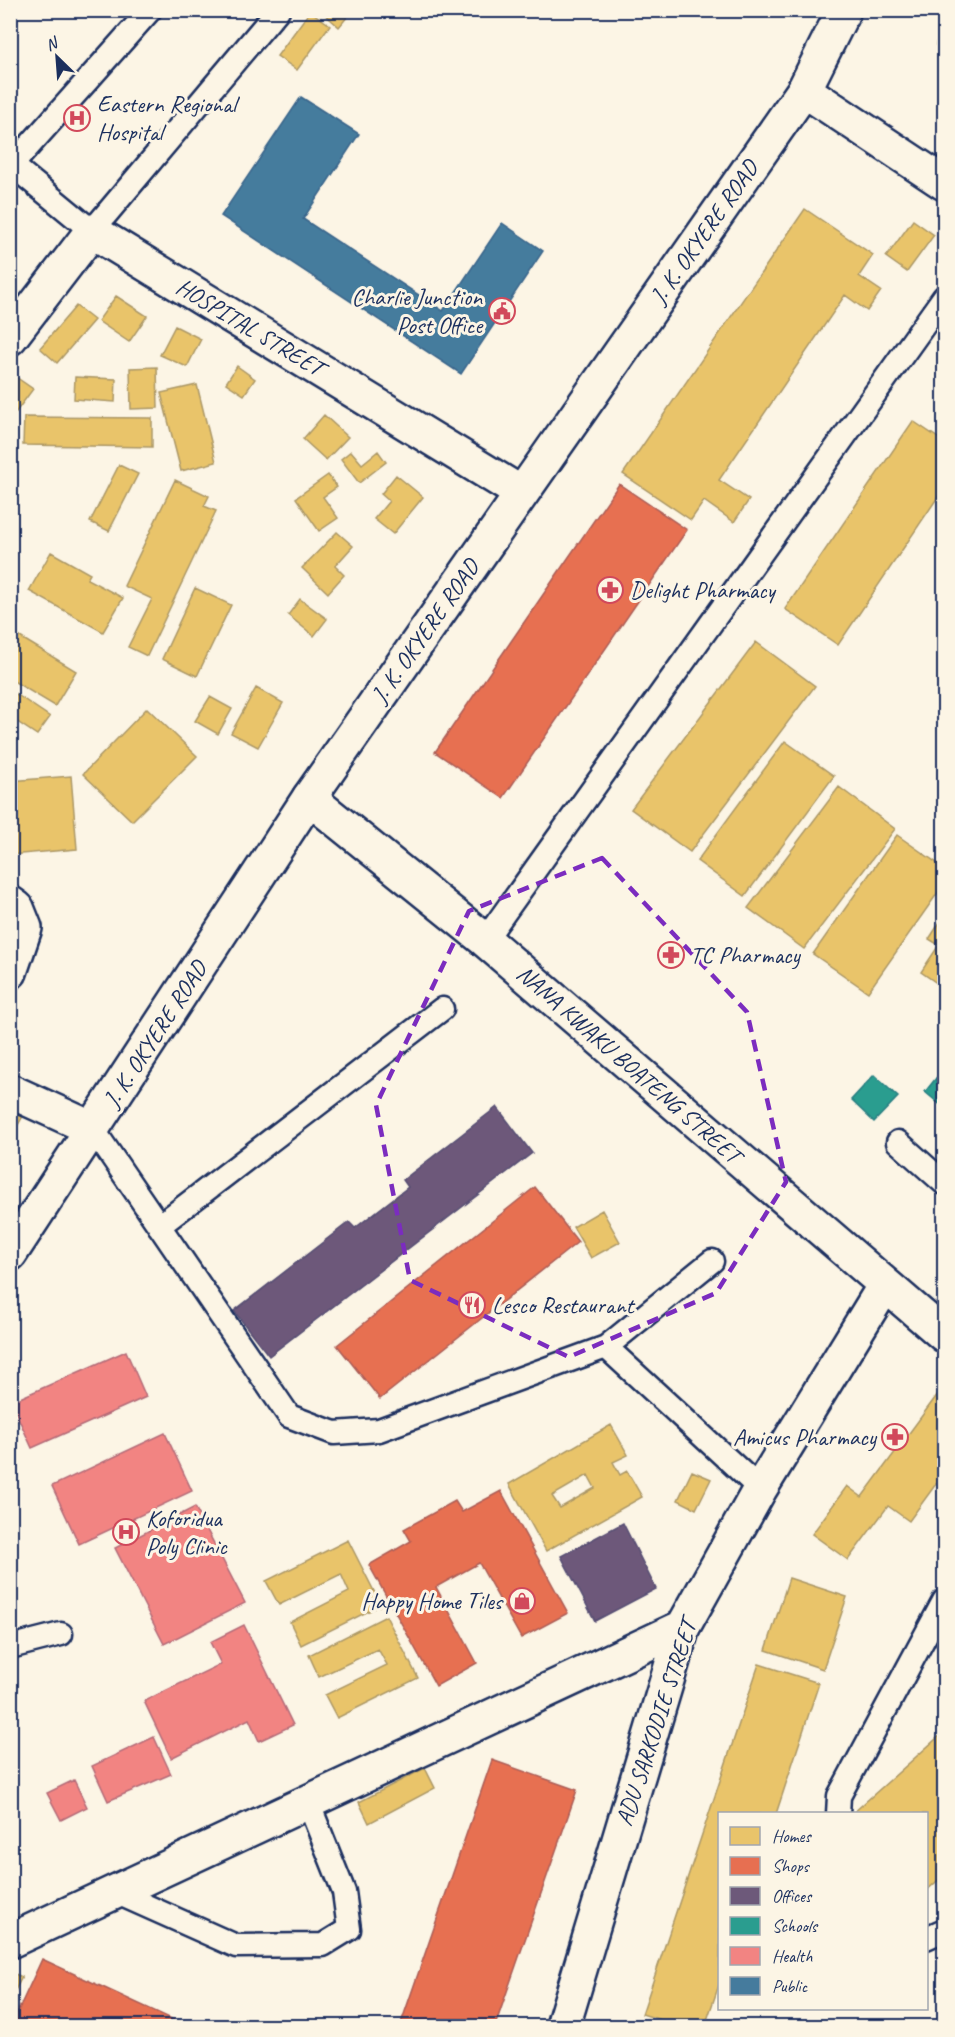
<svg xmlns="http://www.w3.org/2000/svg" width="955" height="2037" font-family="Caveat,sans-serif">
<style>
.homes{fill:#e9c46a;stroke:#ab9766;stroke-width:1.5;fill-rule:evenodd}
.shops{fill:#e76f51;stroke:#aa5c55;stroke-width:1.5}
.offices{fill:#6d597a;stroke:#544c72;stroke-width:1.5}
.schools{fill:#2a9d8f;stroke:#267c80;stroke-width:1.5}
.health{fill:#f28482;stroke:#b26a77;stroke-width:1.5}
.public{fill:#457b9d;stroke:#38648a;stroke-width:1.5}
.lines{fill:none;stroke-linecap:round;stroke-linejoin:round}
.service-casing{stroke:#1b2f5e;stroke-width:27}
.minor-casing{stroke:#1b2f5e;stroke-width:38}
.tertiary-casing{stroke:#1b2f5e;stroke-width:38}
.primary-casing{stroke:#1b2f5e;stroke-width:38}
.service{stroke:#fcf5e5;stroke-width:22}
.minor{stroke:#fcf5e5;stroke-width:33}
.tertiary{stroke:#fcf5e5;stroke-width:33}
.primary{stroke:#fcf5e5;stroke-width:33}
.marked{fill:none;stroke:#7b2cbf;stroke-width:4.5;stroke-dasharray:12 8;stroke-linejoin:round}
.labels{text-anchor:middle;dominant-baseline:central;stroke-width:6;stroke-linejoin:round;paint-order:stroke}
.poi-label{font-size:24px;fill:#1b2f5e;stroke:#fcf5e5;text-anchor:start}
.street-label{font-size:24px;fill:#1b2f5e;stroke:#fcf5e5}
</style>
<rect width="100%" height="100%" fill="#fcf5e5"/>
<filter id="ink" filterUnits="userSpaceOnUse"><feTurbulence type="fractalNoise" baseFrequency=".0167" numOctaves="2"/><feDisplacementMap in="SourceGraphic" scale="12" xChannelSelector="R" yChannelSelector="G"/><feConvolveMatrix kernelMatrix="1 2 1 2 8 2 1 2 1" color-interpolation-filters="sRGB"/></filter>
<g filter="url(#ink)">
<path class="homes" d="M320 10H353L339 27Z
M942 10H944V46L936 45Z
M310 11 330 25 297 70 277 56Z
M805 209 873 255 859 276 881 291 867 311 845 295 719 480 749 500 734 522 704 501 691 520 623 474Z
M913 220 934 235 907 272 886 257Z
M116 296 147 316 129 342 98 321Z
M76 306 94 320 57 363 40 348Z
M175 326 201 339 187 367 160 355Z
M237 366 255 379 244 395 226 383Z
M157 367 158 408 131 409 130 368Z
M13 375 33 389 10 420V379Z
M75 377 116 379 115 402 74 399Z
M197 385 216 462 181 471 161 393Z
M324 415 348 437 326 460 303 439Z
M24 417 152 418V447L23 445Z
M913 421 944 442V488L838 645 785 609Z
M351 451 362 464 378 451 386 462 359 483 341 459Z
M119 465 138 474 109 531 90 522Z
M328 475 337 487 323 497 338 518 319 531 296 498Z
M396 475 423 497 393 534 374 519 389 501 381 494Z
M175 480 209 496 204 506 216 511 147 656 128 647 152 599 124 586Z
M337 532 353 546 335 566 344 575 328 593 302 568Z
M51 552 90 574 87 579 123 598 103 632 29 591Z
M195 588 231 605 197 676 162 659Z
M300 599 327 619 314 636 288 615Z
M10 631 76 671 55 706 10 679Z
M756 642 815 686 690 852 631 809Z
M256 688 283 703 258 747 231 733Z
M10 690 50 717 37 735 10 717Z
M210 697 232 709 218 734 195 721Z
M147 708 197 756 132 821 83 774Z
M785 741 834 776 745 896 697 861Z
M71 776 77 849 10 855V781Z
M839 787 895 829 804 949 748 908Z
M897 835 944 868V884L868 992 813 954Z
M944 916V988L921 972 939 945 929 939Z
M10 1109 23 1116 10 1139Z
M602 1210 620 1242 591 1258 573 1227Z
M941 1390 944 1393V1473L909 1521 888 1506 848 1560 812 1534 847 1486 862 1497Z
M611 1425 628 1455 613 1462 620 1475 627 1471 642 1497 546 1551 509 1484ZM588 1475 595 1488 560 1508 552 1496Z
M692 1471 711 1479 696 1509 678 1500Z
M348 1540 381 1605 301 1645 290 1622 349 1592 341 1574 279 1605 266 1581Z
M789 1578 847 1597 823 1669 766 1650Z
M386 1616 418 1678 337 1718 325 1695 387 1665 378 1649 319 1677 309 1655Z
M759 1664 819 1683 776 1814H720V1982L705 2026H680L642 2014Z
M944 1732V1875L926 1891V1814L853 1813Z
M425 1768 435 1788 369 1823 359 1802Z
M10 1972 22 1977 10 2000Z"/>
<path class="shops" d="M619 484 687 530 503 798 435 752Z
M535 1187 578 1242 380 1399 337 1345Z
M501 1491 568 1613 521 1638 479 1563 436 1587 477 1663 436 1686 369 1565 411 1541 404 1529 455 1501 462 1512Z
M492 1760 577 1790 495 2026H400Z
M42 1959 174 2020 170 2026H11Z"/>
<path class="offices" d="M497 1107 532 1153 269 1356 234 1311 349 1222 355 1228 408 1187 403 1180Z
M623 1523 656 1589 595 1621 561 1556Z"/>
<path class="schools" d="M944 1068V1108L925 1092Z
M874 1075 898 1097 874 1122 851 1100Z"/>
<path class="health" d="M126 1351 146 1397 32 1448 11 1402Z
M165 1433 192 1491 79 1544 52 1486Z
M195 1507 245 1603 164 1644 115 1548Z
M244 1625 293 1725 259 1741 249 1719 171 1758 144 1701 221 1664 210 1642Z
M154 1737 171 1774 108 1801 92 1766Z
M74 1780 87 1807 61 1820 47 1793Z"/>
<path class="public" d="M301 97 359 134 303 219 443 311 502 223 543 251 461 374 221 216Z"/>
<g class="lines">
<defs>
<path id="service" d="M150 10 12 165 92 231 278 10
M485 940 944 297
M93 1129 289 1416 334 1433 379 1430 606 1347 712 1261
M898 1142 944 1183
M159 1226 442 1009
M606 1347 760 1489
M10 1647 61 1634
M838 1814 839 1796 944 1601
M115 1892 236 1946 323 1945 349 1929 344 1892 308 1802
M926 1938 944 1930"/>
<path id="minor" d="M804 90 944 183
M309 798 485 940 944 1335
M10 903 17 908 25 928 10 972
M10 1091 93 1129
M10 1941 683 1627
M563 2026 683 1627 760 1489 885 1285"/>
<path id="tertiary" d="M10 338 92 231 521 493"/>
<path id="primary" d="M10 1254 309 798 804 90 844 10"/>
</defs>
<use href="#service" class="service-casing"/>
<use href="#minor" class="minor-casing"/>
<use href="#tertiary" class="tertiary-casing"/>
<use href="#primary" class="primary-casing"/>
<use href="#service" class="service"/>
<use href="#minor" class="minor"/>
<use href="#tertiary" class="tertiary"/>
<use href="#primary" class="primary"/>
</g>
</g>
<path class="marked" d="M602 858 747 1012 786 1182 716 1293 569 1357 410 1280 376 1105 469 911Z"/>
<defs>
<symbol id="hospital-ring" viewBox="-11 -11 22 22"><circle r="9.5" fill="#fcf5e5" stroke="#d1495b" stroke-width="1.5"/><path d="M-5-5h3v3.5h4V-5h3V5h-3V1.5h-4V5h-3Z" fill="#d1495b"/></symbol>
<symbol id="civic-ring" viewBox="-11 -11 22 22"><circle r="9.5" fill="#fcf5e5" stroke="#d1495b" stroke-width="1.5"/><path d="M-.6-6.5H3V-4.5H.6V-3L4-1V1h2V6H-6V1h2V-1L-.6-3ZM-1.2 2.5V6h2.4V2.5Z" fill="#d1495b"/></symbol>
<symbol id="pharmacy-ring" viewBox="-11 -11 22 22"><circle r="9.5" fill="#fcf5e5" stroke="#d1495b" stroke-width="1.5"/><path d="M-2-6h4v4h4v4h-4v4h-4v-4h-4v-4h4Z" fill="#d1495b"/></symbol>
<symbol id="restaurant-ring" viewBox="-11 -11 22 22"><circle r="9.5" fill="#fcf5e5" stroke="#d1495b" stroke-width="1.5"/><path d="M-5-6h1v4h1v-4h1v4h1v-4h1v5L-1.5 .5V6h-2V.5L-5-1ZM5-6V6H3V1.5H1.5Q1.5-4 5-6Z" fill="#d1495b"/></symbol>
<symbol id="shop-ring" viewBox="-11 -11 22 22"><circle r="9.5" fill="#fcf5e5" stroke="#d1495b" stroke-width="1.5"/><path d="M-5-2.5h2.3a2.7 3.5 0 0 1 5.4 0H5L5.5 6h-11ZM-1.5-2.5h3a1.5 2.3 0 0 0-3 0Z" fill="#d1495b"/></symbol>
</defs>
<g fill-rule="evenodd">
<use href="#hospital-ring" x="62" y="103" width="30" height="30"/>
<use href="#civic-ring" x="487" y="296" width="30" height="30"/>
<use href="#pharmacy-ring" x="595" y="575" width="30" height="30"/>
<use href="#pharmacy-ring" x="656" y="940" width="30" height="30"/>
<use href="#restaurant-ring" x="457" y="1290" width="30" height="30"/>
<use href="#pharmacy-ring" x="880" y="1422" width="30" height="30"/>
<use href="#hospital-ring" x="111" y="1517" width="30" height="30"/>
<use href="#shop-ring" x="507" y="1586" width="30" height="30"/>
</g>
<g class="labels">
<g class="poi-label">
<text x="97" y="104">Eastern Regional<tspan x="97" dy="28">Hospital</tspan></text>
<text x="482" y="297" text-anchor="end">Charlie Junction<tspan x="482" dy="28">Post Office</tspan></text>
<text x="630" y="590">Delight Pharmacy</text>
<text x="690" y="955">TC Pharmacy</text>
<text x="492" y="1305">Lesco Restaurant</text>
<text x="876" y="1437" text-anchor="end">Amicus Pharmacy</text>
<text x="146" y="1518">Koforidua<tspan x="146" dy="28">Poly Clinic</tspan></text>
<text x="502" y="1601" text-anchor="end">Happy Home Tiles</text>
</g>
<g class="street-label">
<text transform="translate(704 232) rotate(-55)">J. K. OKYERE ROAD</text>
<text transform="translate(250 327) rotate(31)">HOSPITAL STREET</text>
<text transform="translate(425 631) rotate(-55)">J. K. OKYERE ROAD</text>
<text transform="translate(155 1034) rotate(-57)">J. K. OKYERE ROAD</text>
<text transform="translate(629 1064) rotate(41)">NANA KWAKU BOATENG STREET</text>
<text transform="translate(656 1723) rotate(-72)">ADU SARKODIE STREET</text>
</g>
</g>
<rect width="955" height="2037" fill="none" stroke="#fcf5e5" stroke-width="36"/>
<rect x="18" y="18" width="919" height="2001" fill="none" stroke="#1b2f5e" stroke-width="2" filter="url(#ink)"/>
<rect x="718" y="1812" width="210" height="198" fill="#fcf5e5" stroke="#a2a6af" stroke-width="1.5"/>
<rect x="730" y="1827" width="30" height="18" fill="#e9c46a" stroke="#a2a6af" stroke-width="1.5"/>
<text x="772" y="1842" font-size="18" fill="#1b2f5e">Homes</text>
<rect x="730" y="1857" width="30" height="18" fill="#e76f51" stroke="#a2a6af" stroke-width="1.5"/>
<text x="772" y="1872" font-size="18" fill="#1b2f5e">Shops</text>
<rect x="730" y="1887" width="30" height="18" fill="#6d597a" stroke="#a2a6af" stroke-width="1.5"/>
<text x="772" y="1902" font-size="18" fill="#1b2f5e">Offices</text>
<rect x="730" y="1917" width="30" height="18" fill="#2a9d8f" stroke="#a2a6af" stroke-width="1.5"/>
<text x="772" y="1932" font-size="18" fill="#1b2f5e">Schools</text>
<rect x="730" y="1947" width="30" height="18" fill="#f28482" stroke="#a2a6af" stroke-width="1.5"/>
<text x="772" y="1962" font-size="18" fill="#1b2f5e">Health</text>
<rect x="730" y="1977" width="30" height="18" fill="#457b9d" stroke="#a2a6af" stroke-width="1.5"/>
<text x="772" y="1992" font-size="18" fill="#1b2f5e">Public</text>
<g transform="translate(57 57) rotate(335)" stroke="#fcf5e5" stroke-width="4.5" paint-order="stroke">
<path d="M0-4.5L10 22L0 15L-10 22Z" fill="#1b2f5e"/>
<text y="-9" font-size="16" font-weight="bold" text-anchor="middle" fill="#1b2f5e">N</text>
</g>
</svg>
